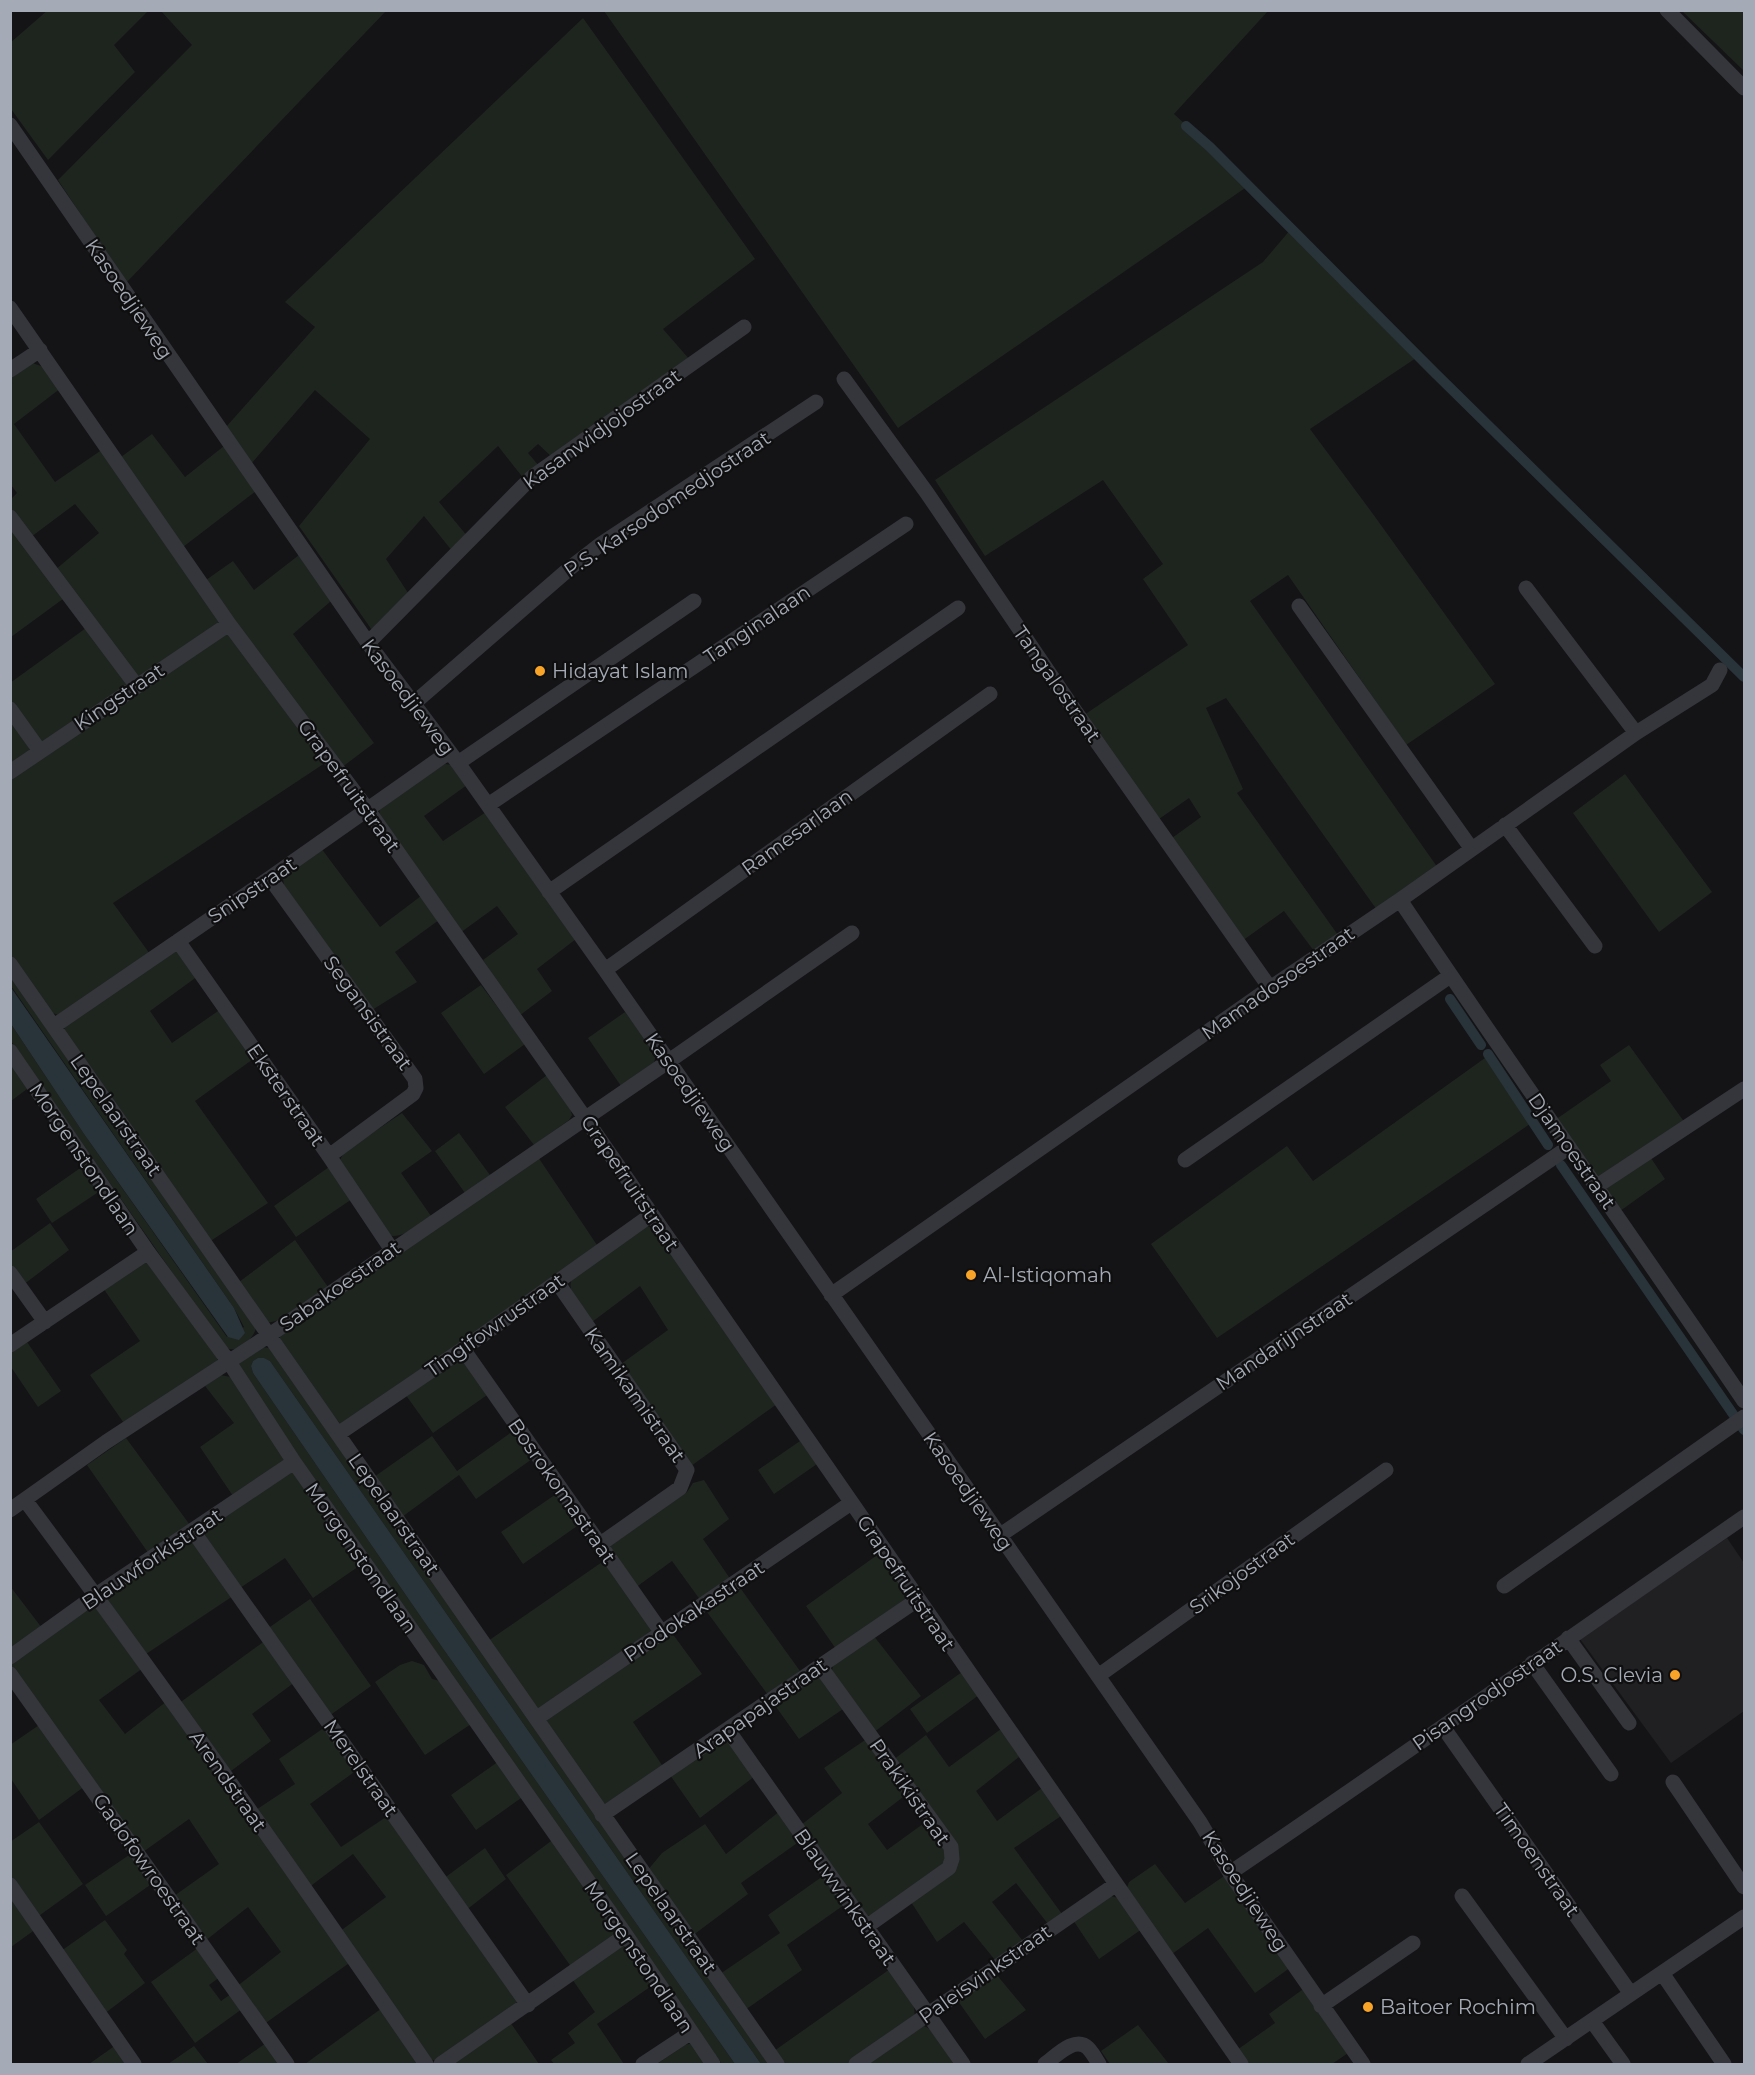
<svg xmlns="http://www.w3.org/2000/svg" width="1755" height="2075" font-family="Montserrat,sans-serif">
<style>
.built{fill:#202023}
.green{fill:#1e251e}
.water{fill:#29343a}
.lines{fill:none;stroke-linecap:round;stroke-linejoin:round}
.canal{stroke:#29343a;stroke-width:10}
.minor{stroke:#35363b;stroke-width:15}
.poi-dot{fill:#f8a429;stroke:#0f0f10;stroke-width:2}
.labels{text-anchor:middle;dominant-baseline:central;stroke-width:4.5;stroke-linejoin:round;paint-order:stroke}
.street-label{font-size:20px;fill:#a5abb6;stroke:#0f0f10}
.poi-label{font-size:20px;fill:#a5abb6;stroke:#0f0f10;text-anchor:start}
</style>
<rect width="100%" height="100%" fill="#141416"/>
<path class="built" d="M1727 1538 1744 1563V1711L1671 1763 1580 1639Z"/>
<path class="green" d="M48 10 148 11 114 45 135 72 48 160 11 109 10 43Z
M161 11H386L126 283 58 180 192 45Z
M604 11H1268L1174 114 1210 147 1248 186 898 428Z
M1682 11H1744V71Z
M583 18 755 259 663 329 690 360 552 457 538 444 528 453 539 466 524 479 498 446 439 502 468 537 453 552 424 516 386 559 410 596 374 633 299 526 370 439 315 390 251 464 226 427 315 327 285 302Z
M1291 229 1419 356 1310 429 1373 514 1495 684 1406 745 1288 575 1250 601 1438 868 1377 910 1226 698 1206 708 1243 789 1237 793 1338 935 1314 951 1284 911 1242 941 1172 838 1201 817 1189 798 1159 819 1084 715 1188 645 1143 579 1163 564 1103 480 985 556 935 480 1263 262Z
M30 362 46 368 61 388 14 424 55 482 103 449 220 619 219 625 139 679 55 570 99 533 75 504 31 537 11 512V499L17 493 11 485V376Z
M152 434 185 477 224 446 256 491 183 547 121 457Z
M10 519 67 596 11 637H10Z
M299 555 331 601 293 634 374 743 341 768 206 580 233 561 254 590Z
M86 628 127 677 126 686 42 744 11 706 10 683Z
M222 633H229L325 763 113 903 150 954 58 1015 50 1012 11 958 10 780Z
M10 719 31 751 10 769Z
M445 764 452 765 467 785 424 816 443 841 486 812 576 939 537 969 552 991 519 1016 483 960 518 934 497 906 460 933 379 816 380 807Z
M1625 774 1712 892 1659 932 1573 813Z
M321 848 380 927 421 896 439 920 395 952 417 982 372 1010 284 885 283 878Z
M173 952H180L198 976 150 1011 172 1043 221 1009 256 1057 195 1101 268 1203 209 1242 64 1030 66 1024Z
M10 969 256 1328C254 1338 238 1354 227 1348 224 1346 222 1343 220 1341L11 1041V1024L84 1134 227 1337 244 1327 234 1308 11 986Z
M481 985 525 1044 484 1074 441 1013Z
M625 1012 656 1053 654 1063 621 1086 588 1038Z
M1629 1045 1685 1123 1599 1179 1555 1120 1611 1081 1600 1065Z
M1485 1058 1530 1124 1217 1338 1151 1244 1287 1146 1313 1181Z
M10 1064 31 1086 11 1101H10Z
M547 1075 570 1108 572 1115 569 1120 534 1145 505 1107Z
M402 1113 432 1151 401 1173 431 1216C418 1224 404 1240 388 1235L340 1160 344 1152Z
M459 1133 490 1175 465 1193 435 1151Z
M1649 1155 1665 1179 1620 1211 1606 1188Z
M538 1157 599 1248 341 1425 280 1345V1336Z
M86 1164 103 1189 52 1223 36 1199Z
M329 1167 352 1199 296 1237 274 1206Z
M50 1223 69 1250 23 1285 11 1268 10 1252Z
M647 1226 654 1229 777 1404 691 1466 621 1364 668 1330 640 1286 592 1322C582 1308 564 1293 573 1276Z
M295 1240 328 1287 280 1320 267 1323 239 1282Z
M146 1260 218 1353 217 1363 126 1426 90 1375 140 1341 103 1288Z
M27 1342 61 1391 38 1407 11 1367 10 1353Z
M262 1347 270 1348 772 2064H761L270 1361 263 1358 253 1361 251 1366 253 1373 423 1620 735 2064H722L241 1375 239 1363Z
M463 1358 490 1393 433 1433 405 1394Z
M220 1375 231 1377 285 1456V1463L235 1499 200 1447 234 1423 205 1386Z
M513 1431 532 1459 476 1499 459 1475 402 1517 374 1477 432 1436 457 1471Z
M126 1438 190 1525 149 1554 87 1465Z
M800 1441 817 1464 774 1494 758 1470Z
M289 1471 298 1472 362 1564 313 1598 285 1558 240 1588 206 1541 205 1535 209 1527Z
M704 1480 729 1519 703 1539 731 1580 701 1601 672 1561 635 1588 609 1547 613 1539 687 1492 693 1483Z
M559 1492 580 1524 523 1564 501 1532Z
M186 1540 194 1543 233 1596 143 1656 105 1604 106 1593Z
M880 1553 904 1587 908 1597 836 1649 806 1606Z
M605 1560 652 1630 544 1708H537L488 1641Z
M10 1586 42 1628 10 1650Z
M741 1589 800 1671 768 1695 707 1612Z
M310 1599 371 1686 329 1716 267 1629Z
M93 1604 143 1668 99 1700 125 1734 167 1701 352 1961 263 2025 236 1987 281 1952 248 1907 205 1941 174 1896 219 1864 189 1819 143 1852 12 1668V1662Z
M672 1633 702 1674 633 1722 664 1768 605 1804 598 1801 546 1720Z
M873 1635 921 1696 873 1733 832 1671 834 1661Z
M266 1640 295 1682 252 1714 271 1741 227 1774 178 1704Z
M412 1661 424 1665 432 1679 445 1682 474 1722 425 1755 375 1682 400 1665Z
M962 1672 979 1695 927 1733 910 1709Z
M814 1675 823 1676 846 1707 799 1739 774 1704Z
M42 1723 85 1786 39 1820 11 1779 10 1745Z
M328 1725 357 1770 310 1804 341 1847 389 1815 519 2001 439 2060H433L427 2058 339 1932 386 1897 353 1854 308 1888 253 1812 295 1784 279 1759Z
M1001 1729 1019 1757 976 1791 997 1821 1042 1788 1061 1816 1014 1848 1062 1914 1048 1924 1016 1883 992 1902 1023 1941 995 1960 964 1922 937 1942 911 1902 955 1866 893 1760 926 1735 949 1767Z
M868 1738 907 1794 868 1824 887 1850 927 1821 945 1845V1866L878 1914 867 1916 801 1825 842 1793 824 1768Z
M719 1741H728L755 1776 700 1818 670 1775Z
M499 1761 524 1796 476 1830 451 1795Z
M780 1811 800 1841 741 1883 748 1894 692 1936 647 1871 662 1853 705 1824 726 1854Z
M39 1822 83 1884 36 1918 11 1881 10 1842Z
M555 1838 617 1935 572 1968 506 1875Z
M485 1848 506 1879 465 1911 443 1879Z
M132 1853 153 1883 106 1916 85 1885Z
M1155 1864 1185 1903 1227 1874 1291 1967 1255 1993 1208 1928 1172 1954 1127 1888 1129 1882Z
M823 1876 844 1905 787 1945 802 1970 745 2010 720 1974 780 1933 768 1915Z
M10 1892 36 1929 11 1947H10Z
M1111 1896 1118 1898 1142 1929 1099 1959 1073 1920Z
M105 1920 127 1950 124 1954 145 1983 104 2014 61 1951Z
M628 1945 657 1982 597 2024 624 2064H554L551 2060 575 2043 568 2033 595 2012 572 1979 615 1947Z
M198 1948 220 1977 209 1985 221 2001 231 1994 242 2009 195 2043 151 1982Z
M890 1969C900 1983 918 2000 914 2018L848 2064H784L774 2051Z
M996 1974 1026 2010 985 2039 958 2001Z
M1306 1987 1351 2051 1332 2064H1248L1237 2050 1275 2023 1269 2014Z
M382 2008 421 2064H305Z
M510 2022 539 2064H449Z
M1138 2025 1169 2064H1110L1101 2051Z
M924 2026 930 2029 956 2064H864Z
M266 2043 281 2064H236Z
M692 2043 711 2064H657L685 2045Z
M116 2045 130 2064H89Z
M194 2046 208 2064H168Z"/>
<path class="water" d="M10 986 234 1308 245 1333 239 1340 228 1337 84 1134 11 1024Z
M258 1358H264L270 1361 761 2064H735L423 1620 253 1373 251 1366 253 1361Z"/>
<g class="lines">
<path class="canal" d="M1186 126 1210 147 1434 372 1744 677
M1450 999 1481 1045
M1488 1054 1548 1145
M1561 1165 1744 1430"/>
<path class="minor" d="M1667 10 1744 88
M10 125 368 643 458 763 605 970 1200 1822 1230 1873 1363 2064
M10 308 229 624 368 810 585 1118 1241 2064
M10 370 40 350
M844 379 927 493 1073 708 1270 988
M10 517 136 685
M1526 588 1636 733
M1299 606 1471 848
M368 643 532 477 744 327
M413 704 570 568 601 544 816 402
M10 709 40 751
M458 763 694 601
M10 772 229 624
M488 805 906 524
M1505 825 1595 946
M270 878 415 1079 416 1088 413 1094 329 1156
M549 892 958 608
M1400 900C1512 1068 1630 1233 1744 1401
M178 941 329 1156 392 1250
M10 964 777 2064
M605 970 990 694
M54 1026 270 878 449 752
M10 1051 148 1252 229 1362 294 1462 626 1935 713 2064
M1185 1160 1450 976
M1597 1186 1744 1089
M10 1273 45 1322
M557 1282 687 1470 680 1488 599 1545
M831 1295 1270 988 1400 900 1636 733 1712 685 1720 670
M10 1345 148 1252
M463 1349 662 1633
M338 1434 463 1349 651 1215
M25 1500C163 1685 296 1874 426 2064
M10 1510 106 1442 268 1336 669 1061 852 933
M193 1531 528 2005
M999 1536 1569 1147
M1504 1586 1744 1417
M1568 1638 1629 1723
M10 1657 96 1595 294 1462
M1532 1663 1611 1774
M820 1666 951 1847 952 1859 949 1868 866 1927
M10 1674 287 2064
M1098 1676 1386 1470
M537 1718 851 1503
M1443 1727 1631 1994
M728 1730 963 2064
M1673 1782 1744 1887
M602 1815 917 1600
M1230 1873C1403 1756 1573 1635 1744 1517
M10 1885 134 2064
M1462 1896 1566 2039
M1662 1973 1724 2064
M1321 2006 1413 1943
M1592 2021 1623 2064
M441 2064 626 1935
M643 2064 690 2033
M856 2064 1115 1885
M1045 2064C1055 2057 1075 2035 1088 2048 1092 2052 1096 2059 1099 2064
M1528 2064 1744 1917"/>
</g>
<g class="poi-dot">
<circle cx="540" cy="671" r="6"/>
<circle cx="971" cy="1275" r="6"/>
<circle cx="1675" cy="1675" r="6"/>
<circle cx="1368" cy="2007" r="6"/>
</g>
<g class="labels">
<g class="street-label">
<text transform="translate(129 299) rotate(56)">Kasoedjieweg</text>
<text transform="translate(602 429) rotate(-36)">Kasanwidjojostraat</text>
<text transform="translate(667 504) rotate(-34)">P.S. Karsodomedjostraat</text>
<text transform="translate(757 624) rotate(-34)">Tanginalaan</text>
<text transform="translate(1057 684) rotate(55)">Tangalostraat</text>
<text transform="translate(119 697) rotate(-34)">Kingstraat</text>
<text transform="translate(408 697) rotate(53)">Kasoedjieweg</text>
<text transform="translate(349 786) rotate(54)">Grapefruitstraat</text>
<text transform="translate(797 832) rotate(-36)">Ramesarlaan</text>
<text transform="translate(252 890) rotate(-34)">Snipstraat</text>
<text transform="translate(1278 983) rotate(-35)">Mamadosoestraat</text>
<text transform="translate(368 1013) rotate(54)">Segansistraat</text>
<text transform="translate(690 1092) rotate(55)">Kasoedjieweg</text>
<text transform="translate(286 1095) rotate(55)">Eksterstraat</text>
<text transform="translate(116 1115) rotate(55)">Lepelaarstraat</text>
<text transform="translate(1572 1151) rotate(55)">Djamoestraat</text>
<text transform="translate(84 1159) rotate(56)">Morgenstondlaan</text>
<text transform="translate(630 1183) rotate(56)">Grapefruitstraat</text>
<text transform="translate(340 1286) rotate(-35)">Sabakoestraat</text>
<text transform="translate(495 1325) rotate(-35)">Tingifowrustraat</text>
<text transform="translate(1284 1341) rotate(-34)">Mandarijnstraat</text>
<text transform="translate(635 1395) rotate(55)">Kamikamistraat</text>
<text transform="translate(562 1491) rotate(55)">Bosrokomastraat</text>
<text transform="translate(968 1491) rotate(55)">Kasoedjieweg</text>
<text transform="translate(394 1514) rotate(55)">Lepelaarstraat</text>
<text transform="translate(361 1558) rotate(55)">Morgenstondlaan</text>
<text transform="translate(152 1559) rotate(-34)">Blauwforkistraat</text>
<text transform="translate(1242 1573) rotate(-36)">Srikojostraat</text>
<text transform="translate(906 1583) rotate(56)">Grapefruitstraat</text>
<text transform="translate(694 1611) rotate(-34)">Prodokakastraat</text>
<text transform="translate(1487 1695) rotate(-35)">Pisangrodjostraat</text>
<text transform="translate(760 1708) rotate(-35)">Arapapajastraat</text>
<text transform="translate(361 1768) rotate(55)">Merelstraat</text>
<text transform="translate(228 1781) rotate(55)">Arendstraat</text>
<text transform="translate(910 1792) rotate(55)">Prakikistraat</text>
<text transform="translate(1537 1860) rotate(55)">Timoenstraat</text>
<text transform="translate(149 1869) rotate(55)">Gadofowroestraat</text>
<text transform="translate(1245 1891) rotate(57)">Kasoedjieweg</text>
<text transform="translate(845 1897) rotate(55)">Blauwvinkstraat</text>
<text transform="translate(671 1913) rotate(55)">Lepelaarstraat</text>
<text transform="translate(639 1957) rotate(56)">Morgenstondlaan</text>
<text transform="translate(985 1974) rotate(-35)">Paleisvinkstraat</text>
</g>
<g class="poi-label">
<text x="552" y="671">Hidayat Islam</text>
<text x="983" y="1275">Al-Istiqomah</text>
<text x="1663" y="1675" text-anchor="end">O.S. Clevia</text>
<text x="1380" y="2007">Baitoer Rochim</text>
</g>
</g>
<rect width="1755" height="2075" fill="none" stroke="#a5abb6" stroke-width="24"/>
</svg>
